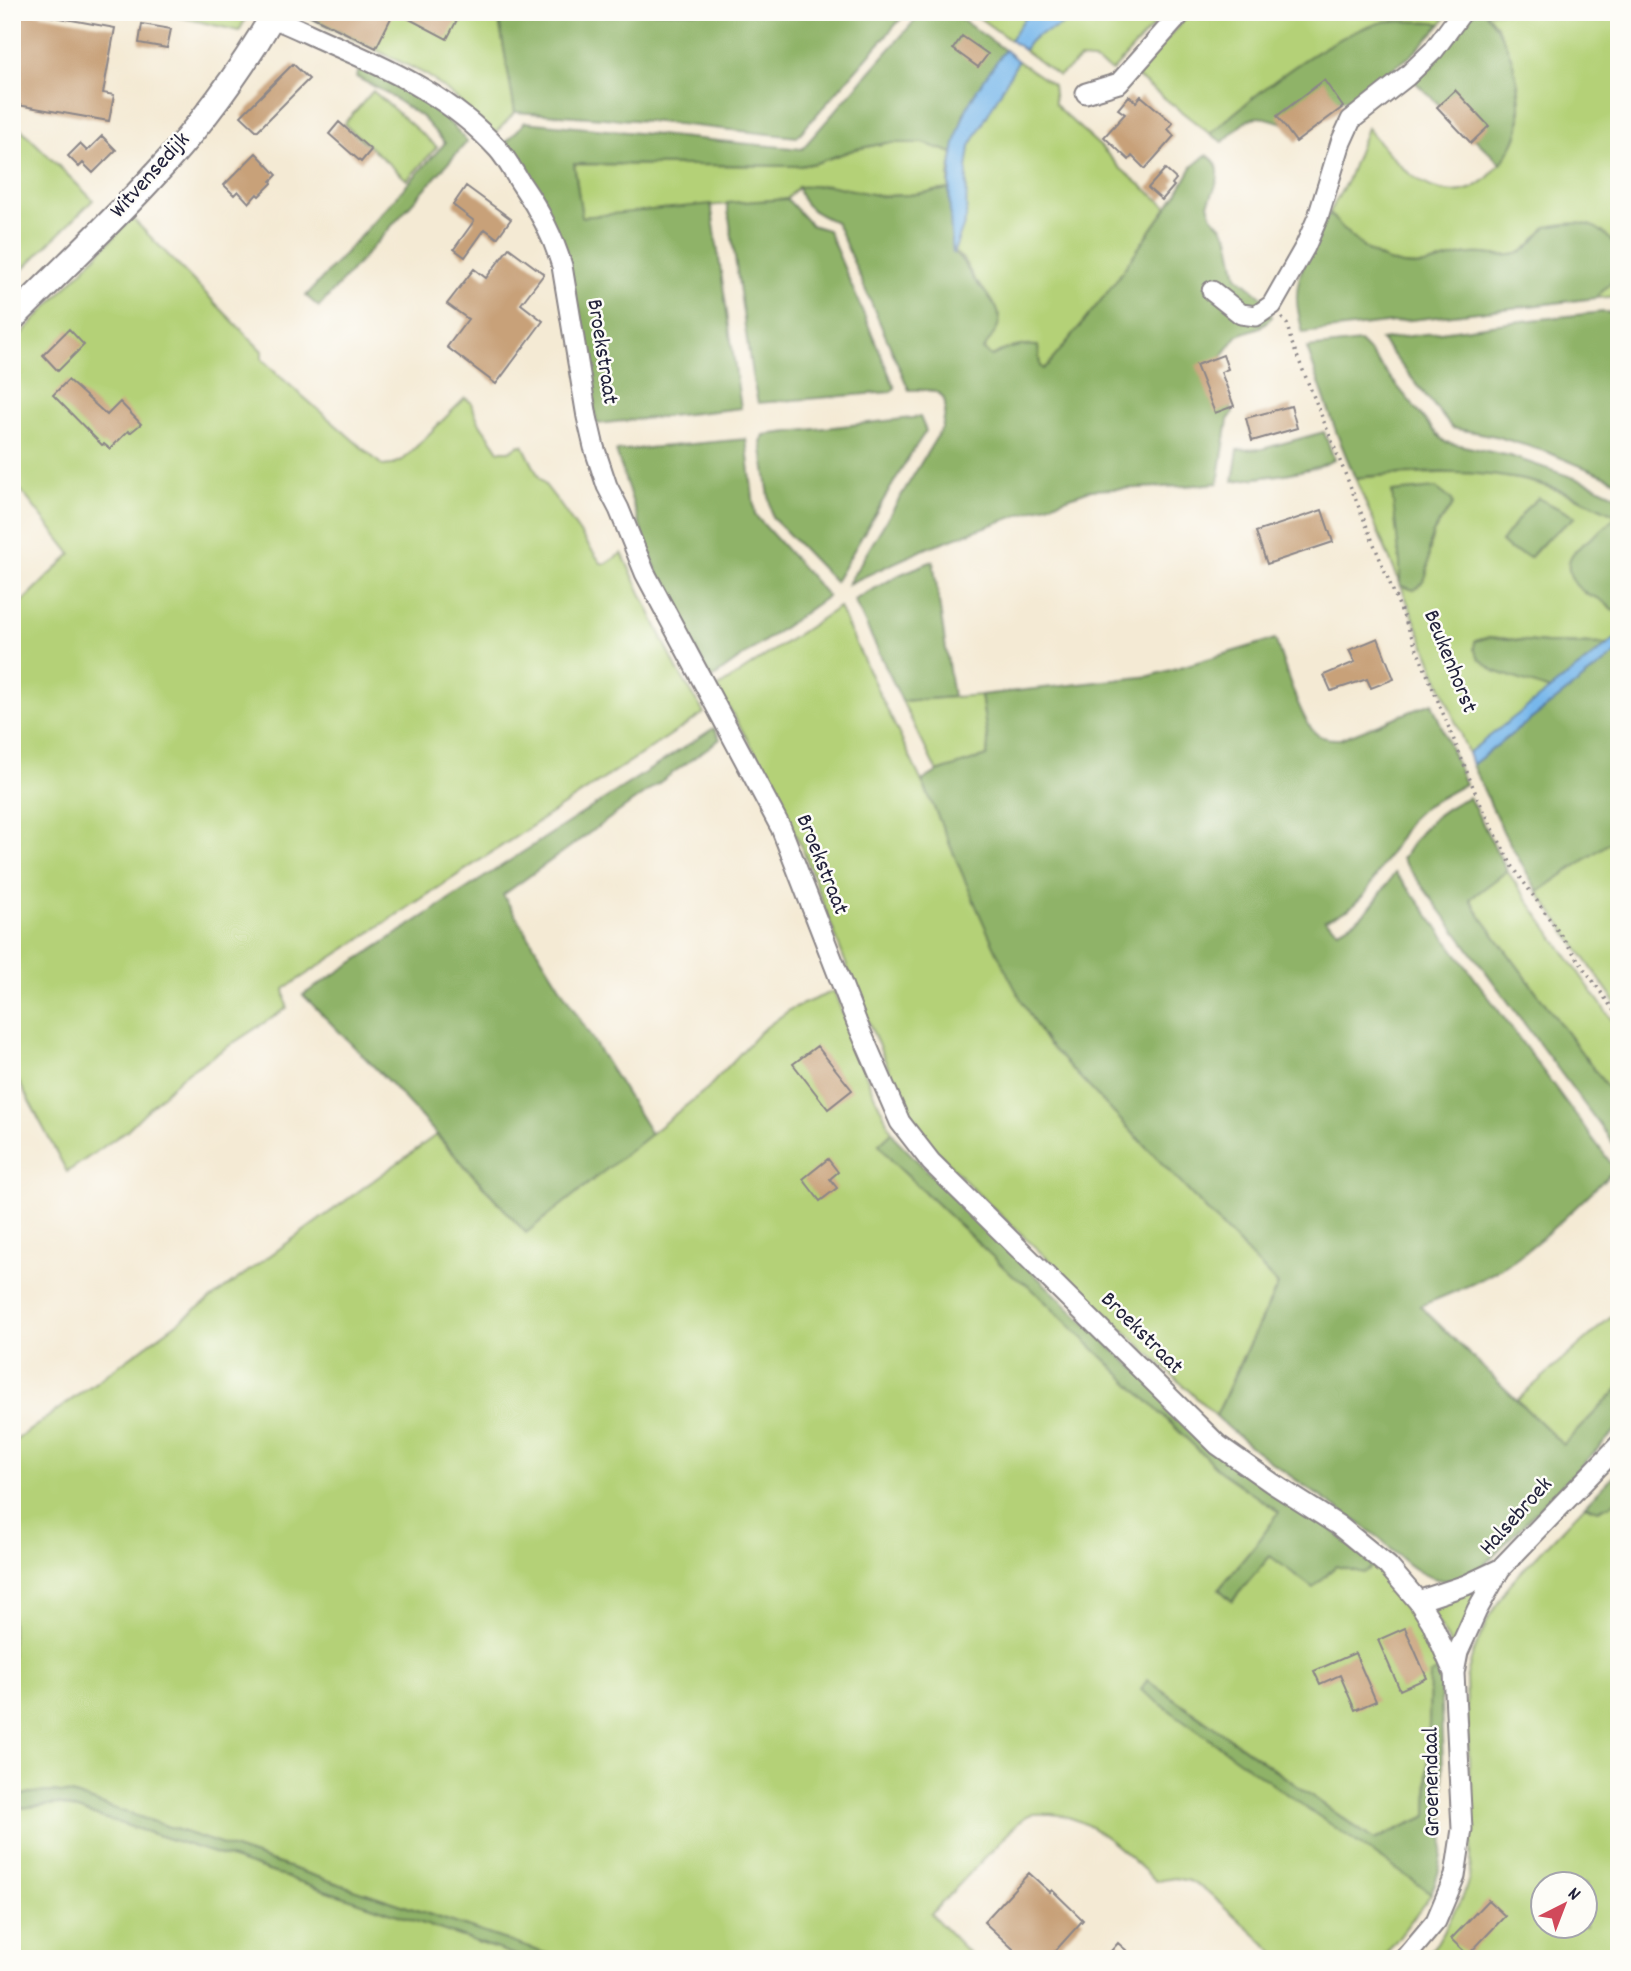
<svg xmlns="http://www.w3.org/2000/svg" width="1631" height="1971" font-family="Dekko,sans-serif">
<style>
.green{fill:#b4d177;stroke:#6b7a59;stroke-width:2;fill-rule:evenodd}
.forest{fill:#8fb368;stroke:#586a52;stroke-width:2}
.water{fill:#77b7eb;stroke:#4c6c93;stroke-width:2}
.building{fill:#c8a179}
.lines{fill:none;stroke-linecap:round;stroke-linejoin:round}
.minor-casing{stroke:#8b8688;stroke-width:23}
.tertiary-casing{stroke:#8b8688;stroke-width:28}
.path{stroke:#8b8688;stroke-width:3.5;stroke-dasharray:2 5;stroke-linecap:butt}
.minor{stroke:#fff;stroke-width:19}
.tertiary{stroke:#fff;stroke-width:24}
.labels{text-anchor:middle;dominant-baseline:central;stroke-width:5;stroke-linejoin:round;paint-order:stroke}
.street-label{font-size:23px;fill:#22223b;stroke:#fdfcf7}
</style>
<rect width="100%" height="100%" fill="#fdfcf7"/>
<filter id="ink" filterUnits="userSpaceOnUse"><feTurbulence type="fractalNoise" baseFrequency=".0143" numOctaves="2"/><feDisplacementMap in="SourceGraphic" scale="14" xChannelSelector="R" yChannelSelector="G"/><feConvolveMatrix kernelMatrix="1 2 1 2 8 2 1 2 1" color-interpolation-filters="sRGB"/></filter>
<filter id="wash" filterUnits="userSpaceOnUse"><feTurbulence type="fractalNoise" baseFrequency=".00686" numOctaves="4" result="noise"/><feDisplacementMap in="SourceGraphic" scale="28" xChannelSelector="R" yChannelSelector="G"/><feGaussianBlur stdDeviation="1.57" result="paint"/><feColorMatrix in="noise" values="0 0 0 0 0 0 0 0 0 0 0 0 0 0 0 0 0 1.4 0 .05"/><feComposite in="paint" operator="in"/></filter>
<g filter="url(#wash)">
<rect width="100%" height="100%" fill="#f4ead4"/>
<path class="green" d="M159 12H248L249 13 239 31Z
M299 12H505L499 20 515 112 492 137 457 99 427 75Z
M971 12H1029L1010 40Z
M1076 12H1166L1112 71 1093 60 1080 59 1059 76 1024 50C1035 30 1046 35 1063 24 1067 21 1072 16 1076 12Z
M1191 12H1450L1441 24 1434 22 1367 26 1315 54 1236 112 1210 134 1135 75Z
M1485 12H1619V253L1612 242 1546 227C1527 249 1525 258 1493 255 1486 254 1478 253 1471 254 1455 255 1440 262 1424 265 1383 271 1354 242 1329 213L1347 181 1367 128C1387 151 1409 182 1440 190 1461 195 1478 189 1492 173 1502 162 1514 147 1518 132 1522 121 1520 90 1517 79 1514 67 1502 35 1495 24 1492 20 1488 16 1485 12Z
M1018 61 1053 85 1055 103 1062 112 1101 147 1120 168 1167 207 1107 293 1049 365 1043 369 1001 351 992 356 983 349 998 326 984 290 976 282 963 259 954 252 966 218 967 168 970 146Z
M373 91 437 147 407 180 344 124Z
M12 120 93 200 12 280Z
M886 143H923L953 153 949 175V189L909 195 881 196 854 192 798 187 787 199 582 217 574 164 800 166 816 163 856 149Z
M132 218 262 351V359L276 373 383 466 391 465 404 459 465 398 472 403C477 426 488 432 499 451H509L520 445H523L539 477 559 503 601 563 606 564 622 553 677 669 704 713 284 989 287 1008 181 1077 126 1131 67 1172 12 1069V612L71 554 12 479V344Z
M1619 274V296L1596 298Z
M1441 473C1455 473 1470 472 1485 474 1532 478 1575 496 1617 515L1603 531 1575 552 1584 593 1597 597 1619 613V636L1608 644 1546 643 1489 637 1494 670 1550 690 1468 753 1401 586 1414 590 1430 549 1433 533 1453 505 1400 563V583L1355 478 1391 475ZM1538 498 1575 517 1548 538 1531 557 1501 542 1527 508Z
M839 607C873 683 911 757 946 833 978 904 1004 977 1047 1043L1278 1285 1241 1360 1216 1416 975 1191 926 1140 899 1093 865 1014 804 853 762 764 717 688Z
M981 695 988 742 987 756 937 772 902 701Z
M1619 836V1007L1538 892Z
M1507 871 1619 1030V1103L1481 917 1470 899Z
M834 991 871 1088 892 1132 879 1144 893 1162 1013 1276 1028 1285 1221 1472 1279 1512 1261 1538 1219 1589 1232 1601 1270 1556 1342 1567 1375 1565C1403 1597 1424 1630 1440 1669L1430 1675 1427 1816 1374 1840 1148 1680 1377 1854 1431 1893 1426 1901 1382 1959H1282L1206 1890 1189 1881 1175 1878 1156 1881C1126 1854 1093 1817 1051 1814 1044 1814 1035 1813 1029 1815 1024 1817 1019 1822 1016 1825L931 1914 975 1959H562L71 1794 51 1792 12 1796V1443L436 1135 526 1233 708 1088 761 1031 791 1009Z
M1619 1310V1388L1563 1445 1517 1400Z
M1619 1497V1959H1423L1437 1943 1464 1894 1469 1878 1471 1863V1820L1466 1679 1473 1653 1489 1617 1509 1585 1585 1505 1599 1510 1613 1503ZM1544 1884H1586V1926H1544Z
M1478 1589 1454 1651 1431 1610 1433 1605Z
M59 1804 239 1861 527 1959H12V1809Z"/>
<path class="forest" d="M505 12H907L797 137 648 121 515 112 499 20Z
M928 12H947L959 18 1005 50 964 113 953 153 923 143H886L856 149 816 163 800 166 574 164 582 217 711 204 741 408 597 424 565 256 503 146 525 122 802 149 917 18Z
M1470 12H1485C1508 39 1517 67 1519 102 1519 113 1521 125 1517 135 1513 146 1507 154 1501 164L1410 77Z
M1387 21 1434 22 1441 24 1412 55 1386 73 1363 99 1335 100 1287 125C1252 110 1249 117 1223 142L1210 134C1257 93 1326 35 1387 21Z
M361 66C398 87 442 108 467 142L319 307 306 296 445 143 422 117 383 91 356 77Z
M1206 155C1227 165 1216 187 1208 204L1212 216 1222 227 1229 238 1237 276 1266 300 1272 317 1260 327 1238 335 1223 355 1220 379 1233 413 1228 420 1218 483 1185 486 1090 490 929 547 848 584 942 428C951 394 943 388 909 390L836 222C818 215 801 207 798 187L829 185 881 196 909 195 949 189 953 252C966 261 967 272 977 283 986 294 1004 309 998 326 995 334 988 342 983 350L992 356C1007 347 1021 344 1038 346L1040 366 1043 369 1049 364 1107 293 1178 192 1192 167Z
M787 199 811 225 828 230 895 388 891 392 758 403 752 375 727 203Z
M1329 213C1354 242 1383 271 1424 265 1440 262 1455 255 1471 254 1478 253 1486 254 1493 255 1525 258 1527 249 1546 227 1571 223 1589 218 1608 237 1612 241 1616 246 1618 251 1620 258 1619 267 1619 274L1596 298 1303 333C1300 321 1296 307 1297 295 1298 265 1316 239 1329 213Z
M1603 312 1619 314V482L1547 452 1495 436 1452 428 1381 340 1514 322Z
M1360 342 1367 349 1433 430 1445 442 1510 456 1586 482 1619 497V613C1612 610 1607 604 1601 600 1596 597 1591 596 1586 593 1571 585 1562 565 1575 551 1588 538 1605 531 1616 515 1591 503 1564 490 1537 483 1478 468 1415 472 1355 478L1337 434 1307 348Z
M920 417 926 431 910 455 835 582 772 517 761 442 764 435Z
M1324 432 1334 459C1318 472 1256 478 1233 481L1238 450 1262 449Z
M746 439 755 515 828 596 711 679 661 582 646 544 616 451Z
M1436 488 1452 500 1453 505C1447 514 1437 523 1433 533 1424 553 1436 577 1414 590L1401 586 1400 583V563L1392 492Z
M1538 498 1575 517 1548 538 1530 557 1510 550 1501 542 1527 508Z
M933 561 953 697 902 701 854 600 901 574Z
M1489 637 1546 643 1608 644 1550 690 1494 671 1479 658 1474 649 1475 641Z
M1275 639C1283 660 1301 725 1318 735 1325 739 1332 739 1340 739L1432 703 1465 784 1425 806 1410 820 1365 894 1348 910 1325 920 1338 930C1368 918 1377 898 1395 873L1415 897 1615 1169C1584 1199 1553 1231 1518 1257 1488 1279 1454 1292 1420 1306L1563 1445 1619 1388V1427L1485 1564C1472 1573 1459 1583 1441 1580 1409 1574 1393 1547 1367 1529 1315 1492 1263 1461 1216 1416L1278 1285 1047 1043C994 962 962 868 922 781L937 772 987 756 988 742 981 695 1150 676Z
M1619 651V836L1538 892 1504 833 1472 765Z
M714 728 720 739 503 895 651 1134 526 1233 392 1085 303 995Z
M1469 797 1507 871 1470 899 1481 917 1619 1103V1151L1402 859C1421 828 1435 812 1469 797Z
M892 1132 896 1139 943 1187 1119 1355 1375 1565 1363 1573 1336 1566 1313 1588 1270 1556 1232 1601 1219 1589 1261 1538 1279 1512 1221 1472 1028 1285 1013 1276 893 1162 879 1144Z
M1619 1470V1497L1613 1503 1598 1510 1585 1505Z
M1440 1669C1441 1703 1442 1737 1443 1771 1444 1812 1449 1855 1431 1893L1282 1791 1141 1690 1147 1680 1374 1840 1427 1816 1430 1675Z
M51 1792 71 1794 562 1959H527L239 1861 59 1804 18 1808 12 1798 30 1793Z"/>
<path class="water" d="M1029 12H1076C1072 16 1067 21 1063 24 1046 35 1035 30 1024 50L1010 40Z
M1005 50 1018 61 970 146 967 168 966 218 953 254C948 207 946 160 964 115 972 94 992 68 1005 50Z
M1619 636V651L1472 765 1468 753Z"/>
<g id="blocks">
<path class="building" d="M12 12H28L115 28 103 93 114 95 109 121 12 104Z
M303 12H394L376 48Z
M396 12H443L457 20 447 39Z
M142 24 171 29 167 48 139 43Z
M962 36 988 54 978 67 953 49Z
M293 64 309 79 257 131 241 116Z
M1324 80 1343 107 1296 142 1277 116Z
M1455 90 1489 126 1471 143 1437 107Z
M1129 96 1136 102 1141 96 1173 123 1168 129 1174 136 1145 169 1132 156 1129 160 1104 137 1125 114 1118 109Z
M339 122 371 150 361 162 329 134Z
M102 136 116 150 93 173 83 163 79 167 68 156 80 144 87 151Z
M256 153 277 175 271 181 272 183 259 196 257 194 249 203 238 191 234 195 224 185Z
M1165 169 1176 179 1172 184 1174 186 1162 200 1148 188Z
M466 186 511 219 497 238 485 229 465 257 454 249 474 221 453 205Z
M509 248 544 274 521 304 543 321 496 384 447 347 468 319 447 304 474 269 486 278Z
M69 329 84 345 58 371 43 355Z
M1223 355 1228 369 1221 372 1234 406 1215 413 1196 365Z
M68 380 107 415 120 402 141 424 130 433 128 431 110 449 104 444 102 445 53 395Z
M1291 406 1297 428 1252 441 1246 418Z
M1322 510 1333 542 1267 564 1256 532Z
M1378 638 1394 679 1371 688 1367 679 1331 691 1324 675 1355 662 1349 650Z
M817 1046 852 1090 828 1109 793 1064Z
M828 1159 838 1172 830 1179 837 1188 820 1201 803 1179Z
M1405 1628 1427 1678 1400 1690 1378 1640Z
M1355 1653 1376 1701 1355 1710 1340 1675 1320 1684 1314 1671Z
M1029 1873 1050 1892 1052 1890 1083 1920 1048 1959H1024L984 1922Z
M1488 1900 1505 1916 1468 1955 1451 1939Z
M1118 1943 1136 1959H1104Z"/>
</g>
</g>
<g filter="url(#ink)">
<use href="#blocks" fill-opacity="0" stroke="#8b8688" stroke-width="2"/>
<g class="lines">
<defs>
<path id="minor" d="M272 18C294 26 314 37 336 46 396 72 453 99 498 149 507 159 514 173 522 185 540 211 553 236 562 266L587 417 594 447 607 486 619 509 645 573 781 828 857 1023 900 1122 931 1162 1218 1445 1272 1483 1338 1525 1388 1566 1418 1601 1431 1621 1454 1673
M1086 93 1119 83 1182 12
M1212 291 1241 314 1256 316 1272 305 1305 247 1318 217 1341 142 1351 120 1407 76 1434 50 1462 12
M1418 1601 1466 1585 1500 1569
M1404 1959 1436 1921 1455 1876 1462 1829 1454 1673 1458 1652 1477 1610 1500 1569 1619 1445"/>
<path id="tertiary" d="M12 319C59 272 107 227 151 179 198 129 241 71 275 12"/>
</defs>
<use href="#minor" class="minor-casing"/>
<use href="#tertiary" class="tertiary-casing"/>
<path class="path" d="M1282 318 1287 324 1291 341 1478 799 1511 864 1619 1018"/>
<use href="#minor" class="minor"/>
<use href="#tertiary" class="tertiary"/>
</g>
</g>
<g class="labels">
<g class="street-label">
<text transform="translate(151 176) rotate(-48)">Witvensedijk</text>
<text transform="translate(601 352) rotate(81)">Broekstraat</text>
<text transform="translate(1449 662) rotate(68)">Beukenhorst</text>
<text transform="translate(821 865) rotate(68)">Broekstraat</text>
<text transform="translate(1141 1334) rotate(45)">Broekstraat</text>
<text transform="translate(1517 1517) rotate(-48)">Halsebroek</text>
<text transform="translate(1433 1782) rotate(-91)">Groenendaal</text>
</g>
</g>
<rect width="1631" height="1971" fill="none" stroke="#fdfcf7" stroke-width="42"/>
<g transform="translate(1564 1905) rotate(42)"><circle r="33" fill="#fdfcf7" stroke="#a5a5ac" stroke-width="2"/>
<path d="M0-5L12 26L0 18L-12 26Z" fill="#d1495b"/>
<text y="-10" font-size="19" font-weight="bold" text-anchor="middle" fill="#22223b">N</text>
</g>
</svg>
